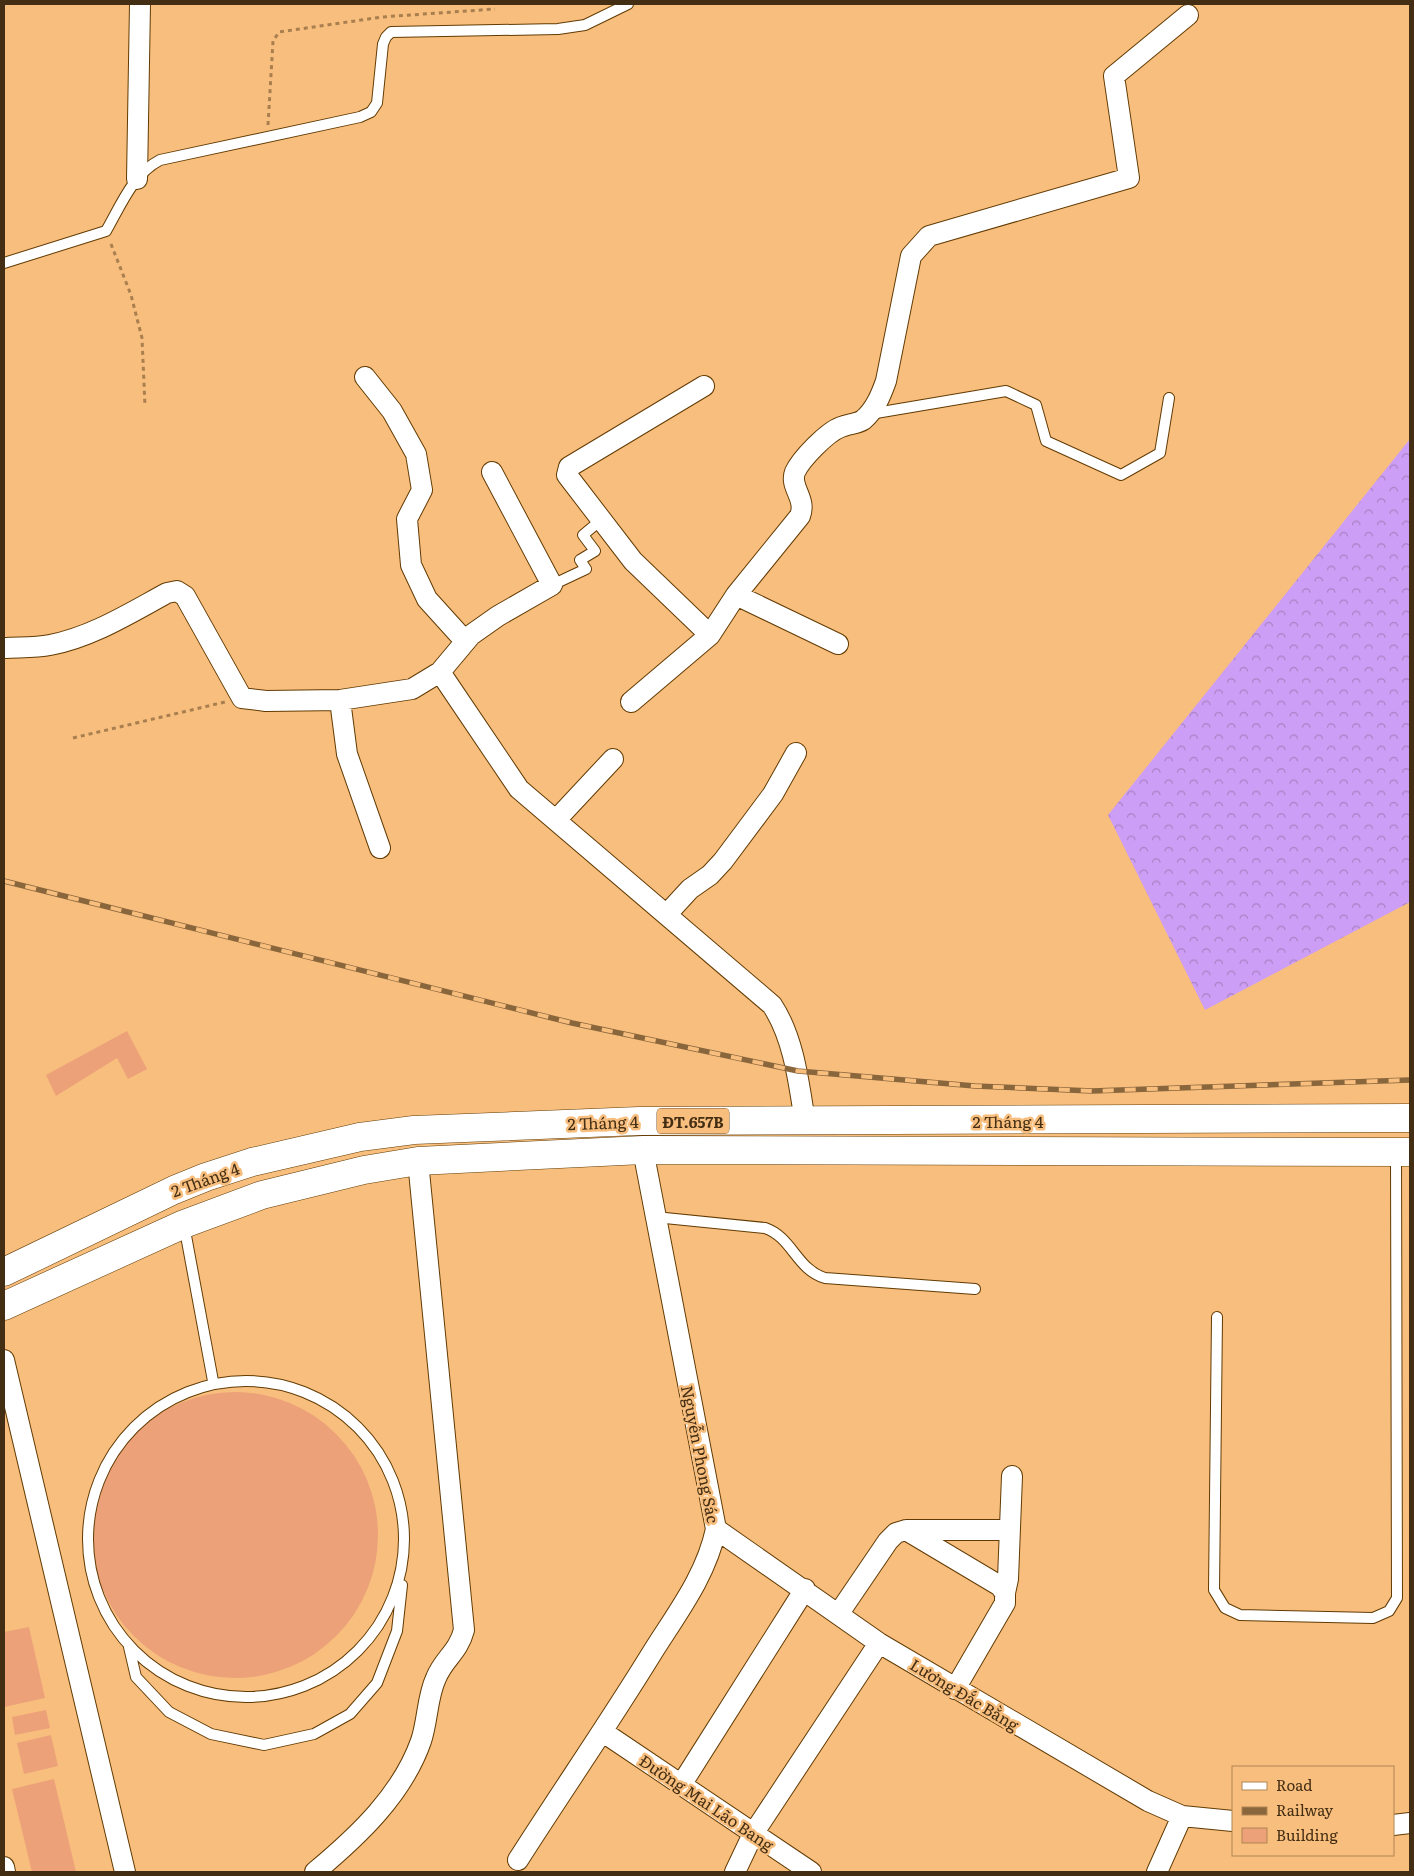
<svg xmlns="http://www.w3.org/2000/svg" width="1414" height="1876" font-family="Literata,serif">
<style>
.forest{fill:url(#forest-crowns)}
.building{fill:#eca179}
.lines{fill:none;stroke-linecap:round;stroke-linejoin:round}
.service-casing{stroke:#623b03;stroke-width:12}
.minor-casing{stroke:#623b03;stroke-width:22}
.primary-casing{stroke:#623b03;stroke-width:29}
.path{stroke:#a97f4f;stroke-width:3;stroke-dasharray:4 4;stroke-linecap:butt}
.service{stroke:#fff;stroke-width:10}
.minor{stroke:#fff;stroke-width:20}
.primary{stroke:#fff;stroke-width:28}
.rail-casing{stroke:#8a663c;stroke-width:5.5}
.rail{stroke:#f8be7e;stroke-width:4;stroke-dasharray:11;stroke-linecap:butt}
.labels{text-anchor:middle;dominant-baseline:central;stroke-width:5;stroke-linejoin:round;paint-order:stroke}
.shield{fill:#f8be7e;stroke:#7a5933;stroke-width:1}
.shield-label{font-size:15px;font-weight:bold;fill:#442e13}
.street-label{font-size:16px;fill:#442e13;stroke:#f8be7e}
</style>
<defs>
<pattern id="forest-crowns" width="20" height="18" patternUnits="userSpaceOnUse" patternTransform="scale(1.25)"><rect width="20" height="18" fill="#cd9ef5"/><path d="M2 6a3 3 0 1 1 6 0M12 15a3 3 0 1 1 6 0" fill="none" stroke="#a881c5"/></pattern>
</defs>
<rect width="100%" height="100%" fill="#f8be7e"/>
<path class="forest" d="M1410 439V902L1205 1010 1108 815Z"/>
<path class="building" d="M127 1031 147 1069 128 1079 117 1058 56 1096 46 1075Z
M92 1535a143 143 0 1 1 286 0a143 143 0 1 1-286 0Z
M29 1627 45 1698 4 1707V1632Z
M46 1710 50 1728 15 1735 12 1717Z
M51 1735 58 1766 24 1774 17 1743Z
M54 1779 76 1872H32L12 1789Z"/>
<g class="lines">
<defs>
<path id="service" d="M4 263 106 231C121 205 133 174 160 160L360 117 371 112 377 103 383 44 386 37 391 32 558 29 585 25 628 4
M870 414 1006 391 1036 405 1046 441 1121 475 1160 453 1169 398
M552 585 586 569 580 560 595 551 583 535 601 520
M655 1217 765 1228C792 1237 797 1270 825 1278L975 1289
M184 1225 213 1381
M1217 1317 1214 1590 1225 1608 1240 1615 1373 1618 1389 1611 1397 1598 1396 1153
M88 1539a158 158 0 1 1 316 0a158 158 0 1 1-316 0Z
M129 1647 136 1677 169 1712 211 1734 264 1745 314 1734 350 1714 377 1683 397 1631 402 1585"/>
<path id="minor" d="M137 179 140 4
M365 377 392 411 416 454 422 490 407 519 411 565 427 599 465 641
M704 386 569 467 567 475 633 561 710 635
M492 472 552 585 498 616 471 635 440 672 519 789 772 1005C794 1038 799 1084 805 1122
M736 595 838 644
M4 648C19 647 35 648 50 645 92 637 130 613 167 593L177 591 185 596 242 698 266 701 340 700 412 689 440 672
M340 700 347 754 380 848
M631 702 710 635 736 595 800 516C807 498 789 487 795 472 801 459 827 432 841 427 848 424 857 424 863 420 875 410 881 395 886 381L911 256 929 236 1129 178 1114 76 1188 15
M556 820 613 759
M667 914 690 889 710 875 723 861 773 794 796 753
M4 1360 125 1872
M716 1529 879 1643 1148 1801 1182 1816 1233 1821
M906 1530 1000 1586 1005 1593V1603L955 1689
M1005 1593 1008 1579 1012 1476
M839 1613 888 1541 896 1533 906 1530H1010
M603 1732 811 1872
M681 1785 805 1589
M1393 1825 1410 1823
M518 1860C562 1791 609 1723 652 1653 677 1613 706 1576 716 1529L643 1150
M4 1867 5 1872
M315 1872C358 1836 402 1795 421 1741 428 1720 427 1697 436 1678 444 1658 458 1653 464 1630L418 1161
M735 1872 753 1834 879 1643
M1157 1872 1182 1816"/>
<path id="primary" d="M4 1272 174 1190 206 1177 252 1162 360 1137 414 1130 639 1121 1410 1118
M4 1306 184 1224 262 1195 364 1170 418 1161 643 1150 1410 1152"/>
</defs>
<use href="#service" class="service-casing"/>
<use href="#minor" class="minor-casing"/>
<use href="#primary" class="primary-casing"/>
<path class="path" d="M268 125 273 41 279 32 382 17 495 9
M111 244 131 295 142 338 145 406
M73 738 225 702"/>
<use href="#service" class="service"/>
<use href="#minor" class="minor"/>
<use href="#primary" class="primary"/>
<defs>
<path id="rail" d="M4 881 572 1023 798 1071 975 1086 1092 1091 1410 1080"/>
</defs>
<use href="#rail" class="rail-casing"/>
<use href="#rail" class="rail"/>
</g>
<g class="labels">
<rect class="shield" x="657" y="1108.5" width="72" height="25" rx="4"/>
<g class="shield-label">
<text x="693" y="1121">ĐT.657B</text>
</g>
<g class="street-label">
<text x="1008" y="1121">2 Tháng 4</text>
<text transform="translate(603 1122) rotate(-2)">2 Tháng 4</text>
<text transform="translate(205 1179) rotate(-20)">2 Tháng 4</text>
<text transform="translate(701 1454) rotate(79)">Nguyễn Phong Sác</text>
<text transform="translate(965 1694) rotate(31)">Lương Đắc Bằng</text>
<text transform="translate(707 1802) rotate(34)">Đường Mai Lão Bang</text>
</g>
</g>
<rect width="1414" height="1876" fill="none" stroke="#442e13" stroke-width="10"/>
<rect x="1232" y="1766" width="162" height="90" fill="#f8be7e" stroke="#b08453"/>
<rect x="1242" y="1782" width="25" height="8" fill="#ffffff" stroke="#b08453"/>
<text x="1276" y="1791" font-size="15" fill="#442e13">Road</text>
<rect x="1242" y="1807" width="25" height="8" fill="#8a663c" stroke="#b08453"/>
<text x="1276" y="1816" font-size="15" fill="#442e13">Railway</text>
<rect x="1242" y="1828" width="25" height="15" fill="#eca179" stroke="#b08453"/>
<text x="1276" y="1841" font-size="15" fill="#442e13">Building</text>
</svg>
